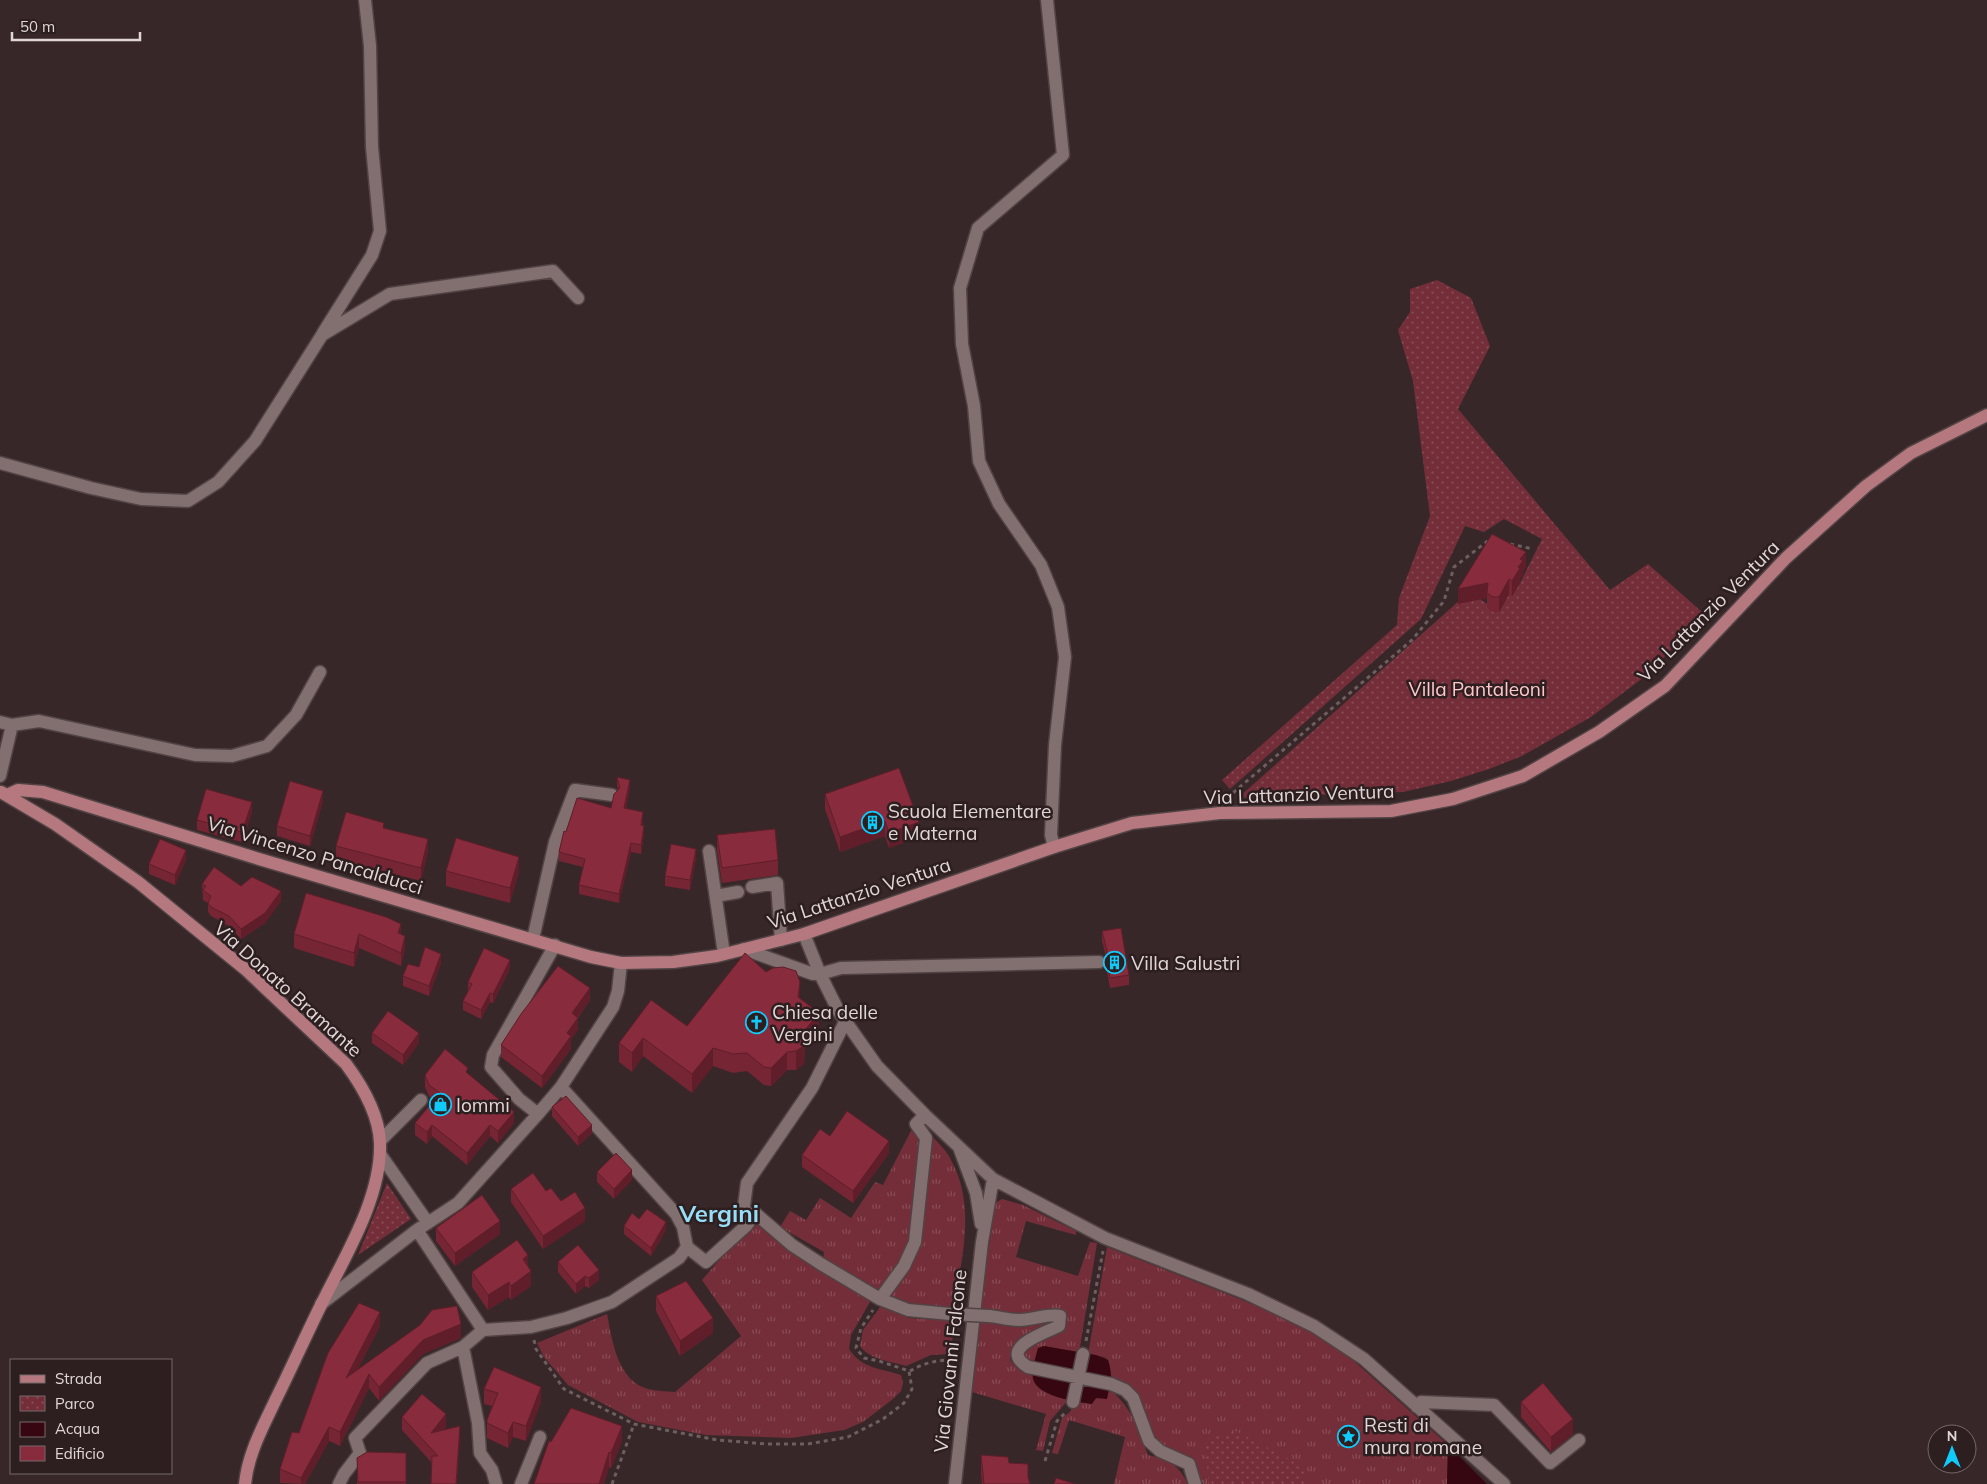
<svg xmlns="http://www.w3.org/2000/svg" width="1987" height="1484" font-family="Mulish,sans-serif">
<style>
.grass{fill:url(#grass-tufts)}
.park{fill:url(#park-dots)}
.water{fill:#370711}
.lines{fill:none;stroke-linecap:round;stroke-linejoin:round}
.minor-casing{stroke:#514344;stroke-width:15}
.major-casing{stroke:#514344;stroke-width:15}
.path{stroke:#6d5e60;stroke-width:3;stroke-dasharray:4 4;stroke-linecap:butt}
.minor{stroke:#826f70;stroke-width:12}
.major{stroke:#b4787e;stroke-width:12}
.minor-bridge-casing{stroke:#514344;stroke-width:15;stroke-linecap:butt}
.minor-bridge{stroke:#826f70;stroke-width:12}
.wall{fill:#752534}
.shaded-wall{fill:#5f1e2a}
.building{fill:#882b3c;stroke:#5f1e2a}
.labels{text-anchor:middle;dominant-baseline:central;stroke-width:5;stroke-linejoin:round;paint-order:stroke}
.street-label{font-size:19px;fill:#e1d6d7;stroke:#2d1e1f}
.park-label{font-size:19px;fill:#fec7cc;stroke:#2d1e1f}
.poi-label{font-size:19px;fill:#e1d6d7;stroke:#2d1e1f;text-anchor:start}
.district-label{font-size:24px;font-weight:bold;fill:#96def8;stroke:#2d1e1f}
</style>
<defs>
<pattern id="grass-tufts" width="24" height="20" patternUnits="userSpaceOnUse" patternTransform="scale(1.25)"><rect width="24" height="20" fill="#742e39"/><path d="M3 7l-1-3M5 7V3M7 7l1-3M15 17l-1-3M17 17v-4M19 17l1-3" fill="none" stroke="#884c55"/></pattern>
<pattern id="park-dots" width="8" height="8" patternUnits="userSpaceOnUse" patternTransform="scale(1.25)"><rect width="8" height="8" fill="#742e39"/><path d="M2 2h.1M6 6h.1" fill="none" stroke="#884c55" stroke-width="1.8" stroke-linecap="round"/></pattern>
</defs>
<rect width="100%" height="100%" fill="#382729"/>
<path class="grass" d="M913 1127 919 1137 909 1238 900 1265 878 1292 823 1262 824 1252 780 1227 790 1211 806 1220 820 1198 851 1218 875 1182 883 1185Z
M932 1136C938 1143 947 1151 951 1160 977 1207 961 1261 953 1311L910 1308 884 1297 907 1269Z
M1002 1199 1023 1205 1076 1231V1235L1026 1221 1016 1257 1078 1276 1090 1242 1097 1243 1079 1353 1044 1346 1035 1363 1025 1362 1022 1351 1065 1322 980 1310 995 1203Z
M753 1221 816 1268 871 1300 851 1335 849 1349C862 1369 880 1368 901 1375L903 1383 901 1391 893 1399 863 1422 844 1430 791 1438 706 1435 638 1422 568 1385 544 1357 537 1343 607 1314C612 1339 617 1381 648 1389 656 1391 666 1391 675 1392L741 1336 702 1280Z
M1107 1247 1275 1313 1313 1333 1345 1353 1448 1445 1447 1484H1203L1189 1457 1158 1443 1152 1435 1141 1402 1132 1388 1112 1379 1108 1360 1104 1357 1088 1354Z
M881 1306 909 1318 946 1320 955 1323 950 1354 931 1355 906 1366C890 1361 870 1360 860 1346L863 1330Z
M1055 1318 1057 1322C1034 1331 1016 1334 1010 1360 1017 1369 1022 1372 1033 1374L1039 1388 1068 1400 1050 1421 1043 1451 1036 1450 1046 1414 972 1392 980 1319Z
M1110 1388 1124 1404 1133 1417 1148 1455C1169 1460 1178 1464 1188 1484H1114L1125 1437 1069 1420 1058 1454 1052 1453 1062 1418 1070 1412 1075 1402 1093 1401Z"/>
<path class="park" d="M1437 280 1471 298 1490 346 1458 409 1610 590 1648 564 1703 613 1652 671 1591 717 1522 756 1489 769 1451 781 1403 792 1238 798 1460 600 1477 597 1499 612 1509 594 1512 596 1520 583 1542 539 1504 519 1484 532 1465 526 1421 619 1230 789 1222 780 1397 625 1399 598 1430 516 1413 381 1398 330 1410 312V289Z
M387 1183 411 1219 358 1255Z
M1236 1431 1306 1468 1304 1484H1209L1204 1440Z"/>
<path class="water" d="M1044 1346 1096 1355 1108 1360C1113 1374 1110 1385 1107 1399L1096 1398 1092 1404C1077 1402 1038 1397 1033 1379 1031 1370 1036 1356 1038 1348Z
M1448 1445 1487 1484H1447Z"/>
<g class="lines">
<defs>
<path id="minor" d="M1047 0 1063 155 978 228 960 288 962 344 974 406 979 461 999 504 1041 565 1058 607 1065 657 1055 745 1051 835 1054 847
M323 333 372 255 380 231 372 147 370 46 365 0
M0 463 91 488 141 499 188 501 218 482 255 441 322 335 390 294 553 271 578 298
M0 722 12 725 0 776
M12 725 39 721 195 755 232 756 267 746 296 715 320 672
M709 851 724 954
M752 887 777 883 781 940
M716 896 738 892
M804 934 820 974 839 1012 877 1066 925 1115 993 1179 1105 1238 1248 1294 1314 1326 1364 1359 1504 1484
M533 939 555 842 575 790 612 795
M744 949 813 974H820L841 968 1099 962
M538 1114 519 1099 491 1067 493 1055 555 945
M380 1141 421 1100
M960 1150 976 1193 981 1224
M380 1154 428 1223
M747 1225 744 1206 747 1183 812 1088 845 1022
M687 1247 706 1262 747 1225 755 1213 792 1245 821 1264 880 1299 904 1266 915 1242 926 1138 916 1124 925 1115
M880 1299 908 1310 950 1314
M321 1304 417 1230 458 1203 538 1114 561 1087 613 1007 618 991 621 963
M989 1316C999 1317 1010 1320 1020 1320 1032 1320 1050 1313 1060 1316L1059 1326C1047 1332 996 1348 1028 1367L1111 1384 1125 1390 1133 1398 1149 1441 1160 1451 1189 1464 1195 1484
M483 1330 531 1327 567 1318 612 1302 679 1258 687 1247 683 1227 676 1214 561 1087
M463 1347 478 1423 480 1453 492 1470 496 1484
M1073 1402 1083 1354
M1417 1407 1421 1402 1494 1405 1550 1463 1579 1440
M339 1484 344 1474 360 1453 355 1438 427 1363 463 1347 483 1330 417 1230
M521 1484 540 1437
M955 1484 982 1242 993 1179"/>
<path id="major" d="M1 792 55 824 138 882 245 969 346 1064C363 1087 379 1114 380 1143 382 1197 345 1256 322 1303 306 1335 292 1367 276 1399 263 1427 248 1453 245 1484
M7 795 18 790 43 792 259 859 591 957 621 963 673 962 717 956 804 934 1054 847 1132 823 1220 813 1391 811 1453 799 1523 776 1599 732 1665 686 1786 558 1866 486 1911 453 1987 415"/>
</defs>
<use href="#minor" class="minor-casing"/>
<use href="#major" class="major-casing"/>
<path class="path" d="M1510 544 1533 549
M1227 798 1412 640 1444 601 1454 567 1489 540H1492
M534 1340 536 1349 564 1389 634 1424 718 1440 766 1444H808L848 1437 883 1419 904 1403 912 1389 909 1371 879 1361 864 1358 856 1348 861 1328 873 1310
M1086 1341 1103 1251
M910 1371C923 1363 941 1359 956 1360
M1045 1461 1057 1421 1066 1412
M612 1484 634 1424"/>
<use href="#minor" class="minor"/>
<use href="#major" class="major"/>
<defs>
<path id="minor-bridge" d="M950 1314 989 1316"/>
</defs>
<use href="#minor-bridge" class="minor-bridge-casing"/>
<use href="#minor-bridge" class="minor-bridge"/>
</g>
<path class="wall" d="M1526 567 1523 571V575L1520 579V583L1512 596 1509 594 1499 612H1493L1487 608V598L1458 604Z
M617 777 630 788 626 809 643 821 642 826 644 835 641 854 631 852 619 903 579 894V885L583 867 559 861V852L611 808 618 789 617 786Z
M825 794 919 837 889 848 885 836 840 852 825 809Z
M323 801 310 846 277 836V826Z
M252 812 242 842 197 830V820Z
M384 828 428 851 421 881 336 859V846Z
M717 835 778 860V875L722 883 717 850Z
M696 858 690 890 665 886V876Z
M186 860 175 885 149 874V864Z
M446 871 519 872 510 903 446 886Z
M202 884 241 886 281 901 265 923 241 939 229 926 211 916 208 912V903L203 900Z
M1102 931 1129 975V985L1110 988 1106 966V957L1102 941Z
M294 934H401L405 949 401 966 359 948 354 967 294 948Z
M441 963 429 996 403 986V976L419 967Z
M510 969 493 1003 490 1002 481 1019 463 1010V1001L468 991V982Z
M766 972 800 999 819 1032 805 1048 804 1064 796 1070H787L771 1086 764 1085 747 1071 733 1073 713 1066 692 1093 643 1056 632 1072 619 1062V1043L687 1026Z
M590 1000 578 1018V1030L571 1039V1049L542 1088 501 1057V1045Z
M372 1033 419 1043 403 1065 372 1043Z
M468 1074 514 1123 498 1143 490 1136 467 1165 432 1136 427 1144 415 1135V1123L434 1100 429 1096 425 1087V1075Z
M552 1107 592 1133 578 1146 552 1116Z
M830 1136 889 1153 853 1203 802 1167V1155Z
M597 1172 632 1180 614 1199 597 1182Z
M511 1189 546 1191 585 1221 543 1249 511 1202Z
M639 1219 666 1230 651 1256 624 1234V1226Z
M436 1228 500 1234 455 1266 436 1241Z
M558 1262 599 1280 589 1288 585 1286 576 1294 558 1272Z
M528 1266 531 1286 511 1300 509 1297 488 1310 472 1287V1272Z
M656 1296 713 1333 680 1356 656 1311Z
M380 1326 357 1370 461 1338 423 1354 379 1401 369 1388 340 1446 329 1441 305 1484 280 1483V1469L299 1433Z
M484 1389 541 1402 526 1441 513 1437 508 1448 487 1438V1420L492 1406 484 1404Z
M1521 1402 1573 1434 1551 1452 1521 1417Z
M402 1417 446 1427 443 1430 460 1439 432 1463 402 1430Z
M622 1441 611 1468 609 1467 604 1484H534L551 1442Z
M406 1453V1484H357V1458Z
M981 1455 1009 1463 1028 1477 1030 1484H982L981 1474Z"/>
<path class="shaded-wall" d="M1526 552V567L1523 571V575L1520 579V583L1512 596V581L1520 559Z
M1509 579V594L1499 612V597Z
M1488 583 1487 598 1458 604V589Z
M630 780V788L624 817V808Z
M323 791V801L310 846V836Z
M252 802V812L242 842V832Z
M643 812V821L641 834V825Z
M885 821V836L840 852V837Z
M919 822V837L889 848V833Z
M644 826V835L641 854V845Z
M428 839V851L421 881V868Z
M631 843V852L619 903V894Z
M696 849V858L690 890V880Z
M186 850V860L175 885V875Z
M519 857V872L510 903V888Z
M281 891V901L265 923 241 939V929Z
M401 924V938L398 933Z
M359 934V948L354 967V953Z
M405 936V949L401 966V953Z
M441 954V963L429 996V986Z
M510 960V969L493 1003V994Z
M800 982V1000L798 997Z
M590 988V1000L575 1021 578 1018V1030L571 1039V1049L542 1088V1076L572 1013Z
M490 993V1002L481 1019V1010Z
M819 1013V1032L805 1048 804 1064 796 1070V1051L805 1030Z
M419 1033V1043L403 1065V1055Z
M643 1038V1056L632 1072V1053Z
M713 1048V1066L692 1093V1074Z
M787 1052V1070L771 1086V1068Z
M514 1112V1123L498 1143V1131Z
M432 1125V1136L427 1144V1132Z
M490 1125V1136L467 1165V1153Z
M592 1125V1133L578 1146V1137Z
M889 1141V1153L853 1203V1191Z
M632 1170V1180L614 1199V1189Z
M585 1208V1221L543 1249V1236Z
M500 1221V1234L455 1266V1253Z
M666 1222V1230L651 1256V1248Z
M528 1255V1269L523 1259Z
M599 1270V1280L589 1288V1278Z
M531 1271V1286L511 1300V1286Z
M585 1276V1286L576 1294V1284Z
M509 1282V1297L488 1310V1295Z
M380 1312V1326L346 1393V1378Z
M713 1318V1333L680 1356V1341Z
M461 1324V1338L423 1354 379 1401V1387L423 1340Z
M369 1374V1388L340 1446V1432Z
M541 1387V1402L526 1441V1426Z
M446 1414V1427L431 1446V1433Z
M1573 1419V1434L1551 1452V1437Z
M513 1422V1437L508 1448V1433Z
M460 1426V1439L457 1484H456Z
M622 1426V1441L611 1468V1453Z
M329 1427V1441L305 1484H301V1478Z
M609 1452V1467L604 1484H599Z"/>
<path class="building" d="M1492 534 1526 552 1520 559 1523 561 1518 567 1520 568 1512 581 1509 579 1499 597H1493L1487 593 1488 583 1458 589Z
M899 768 919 822 889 833 885 821 840 837 825 794Z
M617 777 630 780 624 808 643 812 641 825 644 826 641 845 631 843 619 894 579 885 585 859 559 852 563 835 564 831 566 832 577 798 611 808 614 794 620 788Z
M290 781 323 791 310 836 277 826Z
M206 789 252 802 242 832 197 820Z
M346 812 384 823 383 828 428 839 421 868 336 846Z
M775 829 778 860 722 868 717 835Z
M456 838 519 857 510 888 446 871Z
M160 839 186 850 175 875 149 864Z
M671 844 696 849 690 880 665 876Z
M214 867 241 886 252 877 281 891 265 913 241 929 229 916 211 907 208 903 211 896 203 890 206 886 202 884Z
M306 893 386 917 401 924 398 933 405 936 401 953 359 934 354 953 294 934Z
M1121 928 1129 975 1110 978 1106 956 1107 951 1102 931Z
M425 947 441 954 429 986 403 976 408 964 419 967Z
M484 948 510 960 493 994 490 993 481 1010 463 1001 472 984 468 982Z
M745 953 766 972 773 968 783 967 796 971 800 982 798 997 819 1013 805 1030 804 1046 796 1051 787 1052 771 1068 764 1067 747 1053 733 1054 713 1048 692 1074 643 1038 632 1053 619 1043 651 1000 687 1026Z
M558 966 590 988 572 1013 578 1018 567 1033 571 1036 542 1076 501 1045 521 1014Z
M388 1011 419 1033 403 1055 372 1033Z
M445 1049 468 1068 466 1072 514 1112 498 1131 490 1125 467 1153 432 1125 427 1132 415 1123 440 1093 429 1085 425 1075Z
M566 1096 592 1125 578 1137 552 1107Z
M847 1111 889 1141 853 1191 802 1155 820 1129 830 1136Z
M616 1153 632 1170 614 1189 597 1172Z
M533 1173 546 1191 551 1188 561 1201 575 1192 585 1208 543 1236 511 1189Z
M482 1195 500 1221 455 1253 436 1228Z
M647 1209 666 1222 651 1248 624 1226 632 1213 639 1219Z
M517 1240 528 1255 523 1259 531 1271 511 1286 509 1282 488 1295 472 1272Z
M578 1245 599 1270 589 1278 585 1276 576 1284 558 1262Z
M686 1281 713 1318 680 1341 656 1296Z
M359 1303 380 1312 346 1378 420 1325 432 1310 457 1306 461 1324 423 1340 379 1387 369 1374 340 1432 329 1427 301 1478 280 1469 292 1432 299 1433 328 1353Z
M494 1367 541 1387 526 1426 513 1422 508 1433 487 1423V1420L498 1393 484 1389Z
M1543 1383 1573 1419 1551 1437 1521 1402Z
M422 1394 446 1414 431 1433 460 1426 456 1484H431L432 1456H438L402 1417Z
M571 1408 622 1426 611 1453 609 1452 599 1484H534L549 1441 551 1442Z
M367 1452 406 1453V1482H358L357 1458Z
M981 1455 1008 1457 1009 1463 1028 1464V1477L1030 1484H984Z
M1056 1478 1075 1484H1054Z"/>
<defs>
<symbol id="building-ring" viewBox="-11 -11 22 22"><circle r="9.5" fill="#2d1e1f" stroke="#10cafa" stroke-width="1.5"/><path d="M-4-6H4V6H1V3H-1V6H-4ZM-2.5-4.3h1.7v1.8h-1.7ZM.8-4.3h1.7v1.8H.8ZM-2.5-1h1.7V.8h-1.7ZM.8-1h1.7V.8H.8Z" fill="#10cafa"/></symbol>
<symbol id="church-ring" viewBox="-11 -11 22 22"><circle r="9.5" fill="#2d1e1f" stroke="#10cafa" stroke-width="1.5"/><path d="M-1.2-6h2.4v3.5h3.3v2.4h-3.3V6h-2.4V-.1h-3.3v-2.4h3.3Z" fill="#10cafa"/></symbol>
<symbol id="shop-ring" viewBox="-11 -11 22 22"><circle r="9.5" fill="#2d1e1f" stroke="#10cafa" stroke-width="1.5"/><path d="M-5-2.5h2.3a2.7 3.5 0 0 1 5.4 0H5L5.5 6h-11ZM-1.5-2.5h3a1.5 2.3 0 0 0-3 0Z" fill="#10cafa"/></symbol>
<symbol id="sight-ring" viewBox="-11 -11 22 22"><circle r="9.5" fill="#2d1e1f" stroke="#10cafa" stroke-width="1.5"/><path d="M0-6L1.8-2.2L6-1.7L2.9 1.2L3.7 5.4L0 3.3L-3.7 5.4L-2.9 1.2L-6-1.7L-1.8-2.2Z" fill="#10cafa"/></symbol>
</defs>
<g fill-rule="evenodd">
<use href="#building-ring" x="860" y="810" width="25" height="25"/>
<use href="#building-ring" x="1102" y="950" width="25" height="25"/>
<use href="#church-ring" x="744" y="1010" width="25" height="25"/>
<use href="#shop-ring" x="428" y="1092" width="25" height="25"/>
<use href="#sight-ring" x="1336" y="1424" width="25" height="25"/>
</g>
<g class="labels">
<g class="street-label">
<text transform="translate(1708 611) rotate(-45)">Via Lattanzio Ventura</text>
<text transform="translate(1299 794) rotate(-2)">Via Lattanzio Ventura</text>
<text transform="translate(315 855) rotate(17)">Via Vincenzo Pancalducci</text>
<text transform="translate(859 893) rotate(-18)">Via Lattanzio Ventura</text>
<text transform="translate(288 989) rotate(42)">Via Donato Bramante</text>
<text transform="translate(950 1361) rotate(-84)">Via Giovanni Falcone</text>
</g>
<g class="park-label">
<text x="1477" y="689">Villa Pantaleoni</text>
</g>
<g class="poi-label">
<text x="888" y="811">Scuola Elementare<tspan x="888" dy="22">e Materna</tspan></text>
<text x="1131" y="963">Villa Salustri</text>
<text x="772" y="1012">Chiesa delle<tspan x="772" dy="22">Vergini</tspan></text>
<text x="456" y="1105">Iommi</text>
<text x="1364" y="1425">Resti di<tspan x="1364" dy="22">mura romane</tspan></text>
</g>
<g class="district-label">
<text x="719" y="1213">Vergini</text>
</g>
</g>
<rect x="10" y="1359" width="162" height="115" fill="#2d1e1f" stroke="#756869"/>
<rect x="20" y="1375" width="25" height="8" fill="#b4787e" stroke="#756869"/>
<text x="55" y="1384" font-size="15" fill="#e1d6d7">Strada</text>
<rect x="20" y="1396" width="25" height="15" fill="url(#park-dots)" stroke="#756869"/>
<text x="55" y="1409" font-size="15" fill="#e1d6d7">Parco</text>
<rect x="20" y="1422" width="25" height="15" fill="#370711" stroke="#756869"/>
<text x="55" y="1434" font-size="15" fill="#e1d6d7">Acqua</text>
<rect x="20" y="1446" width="25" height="15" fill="#882b3c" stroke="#756869"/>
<text x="55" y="1459" font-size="15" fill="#e1d6d7">Edificio</text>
<g transform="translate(1952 1449)"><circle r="24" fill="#2d1e1f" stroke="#756869"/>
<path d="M0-4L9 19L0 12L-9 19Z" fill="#10cafa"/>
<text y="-8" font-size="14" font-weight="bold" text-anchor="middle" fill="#e1d6d7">N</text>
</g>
<path d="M12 32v8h128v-8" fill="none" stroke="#e1d6d7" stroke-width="2.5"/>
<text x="20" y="32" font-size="15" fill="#e1d6d7" stroke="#2d1e1f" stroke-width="4" paint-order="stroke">50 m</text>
</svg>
